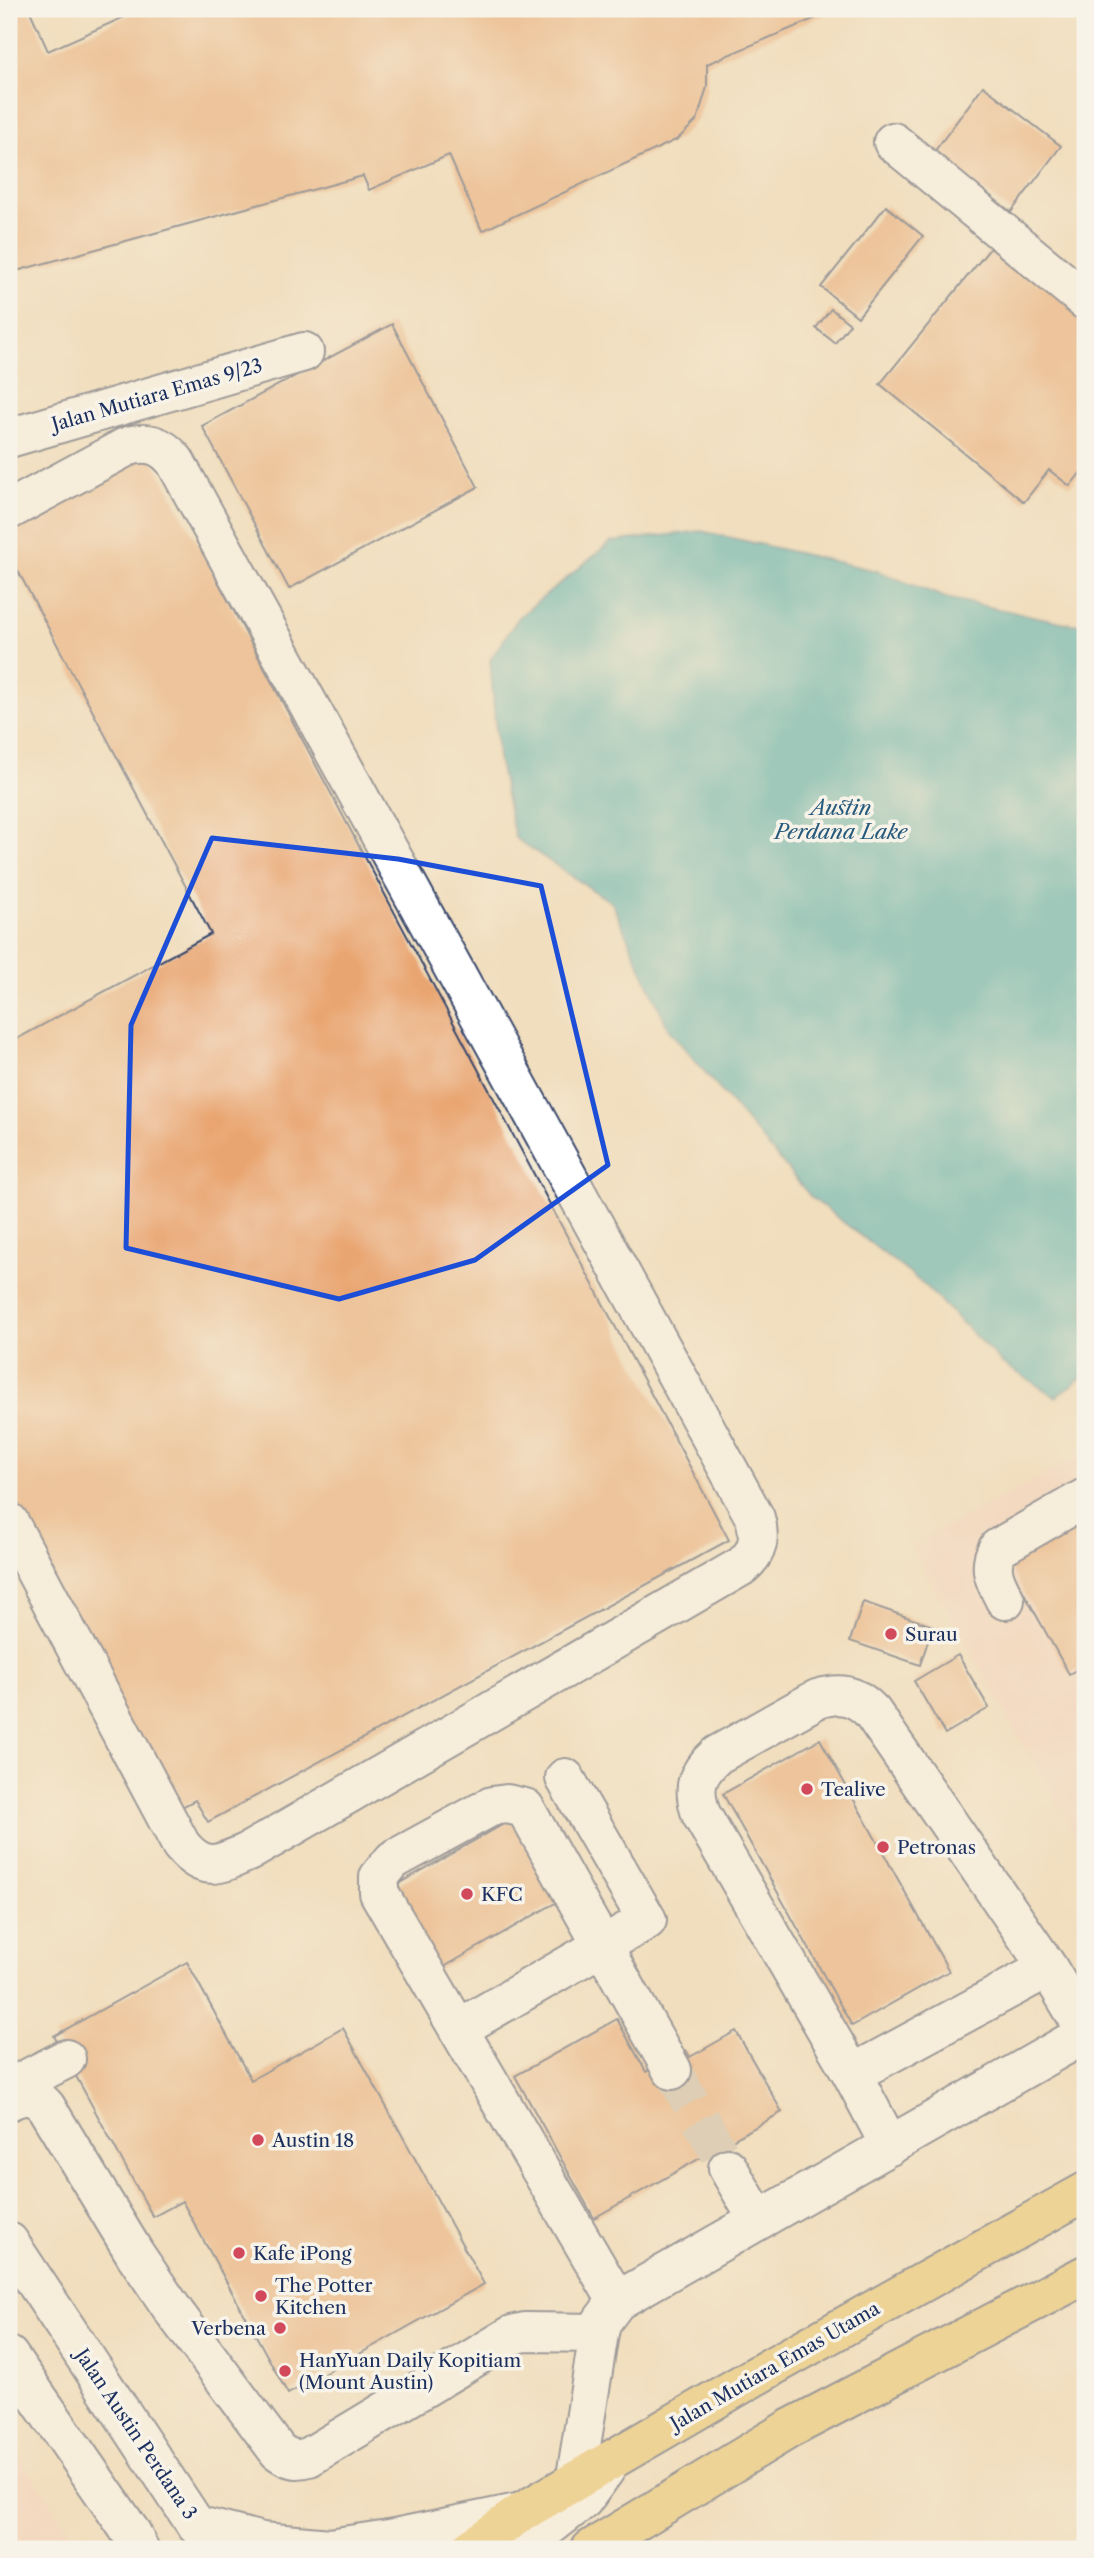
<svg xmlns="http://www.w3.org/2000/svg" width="1094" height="2558" font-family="'Libre Caslon Text',serif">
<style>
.built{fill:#f5d2c2}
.water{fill:#3daeb7;stroke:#2c6e8a;stroke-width:2}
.building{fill:#e9a571}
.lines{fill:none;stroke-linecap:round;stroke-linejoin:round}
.minor-tunnel{stroke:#c6bbab;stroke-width:38;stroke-dasharray:38 19;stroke-linecap:butt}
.minor-casing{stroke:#3b496c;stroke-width:42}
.major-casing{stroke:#3b496c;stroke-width:42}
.minor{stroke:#fff;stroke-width:38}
.major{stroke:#ebc669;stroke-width:38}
.marked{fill:none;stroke:#1d4ed8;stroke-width:5;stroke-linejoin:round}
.poi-dot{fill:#d1495b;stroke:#f7f3e8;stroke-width:2.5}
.labels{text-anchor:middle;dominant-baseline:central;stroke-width:7;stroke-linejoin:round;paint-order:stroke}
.street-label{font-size:19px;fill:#1b2f5e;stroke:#f7f3e8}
.poi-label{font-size:19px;fill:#1b2f5e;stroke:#f7f3e8;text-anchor:start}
.water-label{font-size:21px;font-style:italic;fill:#275b7d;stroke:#f7f3e8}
</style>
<rect width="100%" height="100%" fill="#f7f3e8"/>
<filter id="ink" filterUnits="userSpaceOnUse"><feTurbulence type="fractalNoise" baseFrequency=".0143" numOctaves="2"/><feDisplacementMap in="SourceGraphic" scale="14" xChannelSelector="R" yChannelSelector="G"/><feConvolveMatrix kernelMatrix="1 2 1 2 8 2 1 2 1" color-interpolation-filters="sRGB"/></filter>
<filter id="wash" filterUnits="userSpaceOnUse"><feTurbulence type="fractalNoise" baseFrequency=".00686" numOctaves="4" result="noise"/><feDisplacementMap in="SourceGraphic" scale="28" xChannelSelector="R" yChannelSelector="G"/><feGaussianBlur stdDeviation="1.57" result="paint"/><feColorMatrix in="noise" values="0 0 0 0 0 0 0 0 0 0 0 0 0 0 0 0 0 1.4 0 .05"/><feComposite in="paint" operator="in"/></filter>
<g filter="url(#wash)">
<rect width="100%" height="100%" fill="#f1debe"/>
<path class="built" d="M1085 1453V1853L910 1546Z
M9 2440 81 2549H9Z"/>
<path class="water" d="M701 531 877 571 946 598 1071 624H1085V1375L1056 1397 1002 1363 922 1283 811 1197 669 1030 612 903 515 838 498 758 490 660 519 617 611 542Z"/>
<g id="blocks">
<path class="building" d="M9 9H29L48 51 142 9H837L707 64V87L697 120 678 139 482 231 449 155 369 190 363 176 9 273Z
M983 86 1061 146 1011 212 934 152Z
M886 206 923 236 858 317 821 287Z
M996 241 1085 315V467L1070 486 1049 470 1024 502 880 384Z
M831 309 850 324 835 343 816 328Z
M392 324 478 487 289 589 202 426Z
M149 452 729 1540 208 1822 195 1800 161 1818 9 1532V1043L211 934 9 554V527Z
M1085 1514V1665L1069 1674 1005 1559Z
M863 1602 933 1626 920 1665 850 1641Z
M958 1655 989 1708 945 1734 914 1681Z
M820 1739 949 1971 852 2026 723 1794Z
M511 1820 557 1902 437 1971 391 1888Z
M187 1962 251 2080 343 2028 484 2284 288 2394 182 2201 153 2217 54 2036Z
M617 2019 646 2072 686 2050 690 2057 736 2031 782 2112 594 2218 515 2076Z"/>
</g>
</g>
<g filter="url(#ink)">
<use href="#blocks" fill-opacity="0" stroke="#3b496c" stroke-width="2"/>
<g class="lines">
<path class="minor-tunnel" d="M672 2070 728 2168"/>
<defs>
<path id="minor" d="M893 142 1085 300
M9 438 304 352
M9 510 126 447C147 440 161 444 175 461L755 1518C761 1539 758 1552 742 1566L248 1852C219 1865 204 1873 181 1845L9 1522
M1005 1600C995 1581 987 1567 998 1548L1085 1498
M458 2029 647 1920 565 1778
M852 2074 1048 1968
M14 2098 21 2082 66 2059
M9 2101C24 2093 35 2094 46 2107L135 2254 175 2313 278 2451C289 2459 296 2461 309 2457L512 2335 525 2332 599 2333
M890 2146 852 2074 701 1814C692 1787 696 1774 717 1755L817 1699C840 1692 855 1694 872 1712L1048 1968 1085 2030
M728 2168 758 2220
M9 2242 196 2525 262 2542 330 2548 389 2539 522 2512
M617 2301 379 1893V1877L393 1860 492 1806 507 1804 525 1808 672 2070
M9 2356 132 2534 139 2549
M575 2483 599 2333 602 2321 617 2301 1085 2034
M520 2549 583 2500 605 2470"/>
<path id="major" d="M470 2549 522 2512 613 2459 773 2366 1085 2192
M591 2549 789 2429 1085 2275"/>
</defs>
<use href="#minor" class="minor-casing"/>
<use href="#major" class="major-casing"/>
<use href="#minor" class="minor"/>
<use href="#major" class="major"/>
</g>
</g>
<path d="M0 0H1094V2558H0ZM212 838 398 859 541 886 608 1165 475 1260 339 1299 126 1248 131 1025Z" fill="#f1debe" fill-opacity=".55" fill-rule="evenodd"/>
<path class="marked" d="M212 838 398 859 541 886 608 1165 475 1260 339 1299 126 1248 131 1025Z"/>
<g class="poi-dot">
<circle cx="891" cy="1634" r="7"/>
<circle cx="807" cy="1789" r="7"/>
<circle cx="883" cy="1847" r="7"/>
<circle cx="467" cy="1894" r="7"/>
<circle cx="258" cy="2140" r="7"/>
<circle cx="239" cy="2253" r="7"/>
<circle cx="261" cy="2296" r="7"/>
<circle cx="280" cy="2328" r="7"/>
<circle cx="285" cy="2371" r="7"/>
</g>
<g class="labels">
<g class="street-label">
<text transform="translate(157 395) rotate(-16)">Jalan Mutiara Emas 9/23</text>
<text transform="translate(775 2366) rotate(-30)">Jalan Mutiara Emas Utama</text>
<text transform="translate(136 2434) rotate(56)">Jalan Austin Perdana 3</text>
</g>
<g class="poi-label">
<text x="905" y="1634">Surau</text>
<text x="821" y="1789">Tealive</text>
<text x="897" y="1847">Petronas</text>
<text x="481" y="1894">KFC</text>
<text x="272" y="2140">Austin 18</text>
<text x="253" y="2253">Kafe iPong</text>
<text x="275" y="2285">The Potter<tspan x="275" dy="22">Kitchen</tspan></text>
<text x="266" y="2328" text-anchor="end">Verbena</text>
<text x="299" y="2360">HanYuan Daily Kopitiam<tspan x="299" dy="22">(Mount Austin)</tspan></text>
</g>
<g class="water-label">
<text x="841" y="807">Austin<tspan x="841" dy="24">Perdana Lake</tspan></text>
</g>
</g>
<rect width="1094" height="2558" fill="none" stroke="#f7f3e8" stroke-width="35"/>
</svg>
